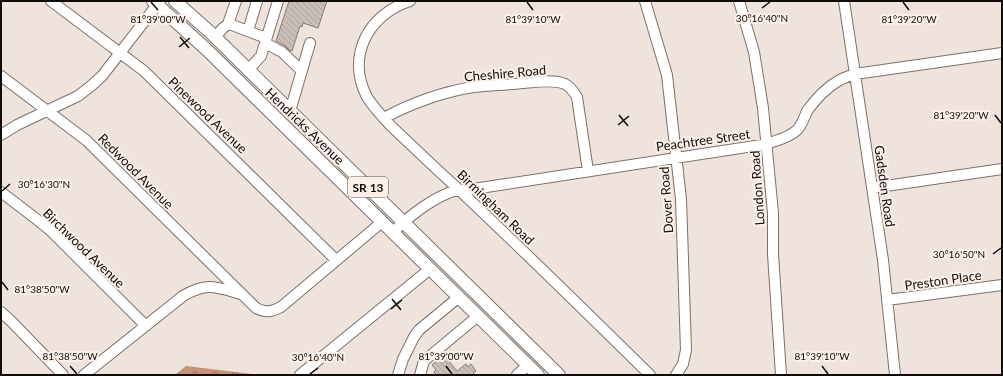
<svg xmlns="http://www.w3.org/2000/svg" width="1003" height="376" font-family="Lato,sans-serif">
<style>
.forest{fill:url(#forest-crowns)}
.building{fill:url(#building-back-hatch);stroke:#867c76}
.lines{fill:none;stroke-linecap:round;stroke-linejoin:round}
.minor-casing{stroke:#7b716b;stroke-width:12}
.major-casing{stroke:#7b716b;stroke-width:14}
.minor{stroke:#fff;stroke-width:10}
.major{stroke:#fff;stroke-width:12}
.ticks{fill:none;stroke:#0f0c0a;stroke-width:1.5}
.labels{text-anchor:middle;dominant-baseline:central;stroke-width:4;stroke-linejoin:round;paint-order:stroke}
.shield{fill:#fcf0ea;stroke:#56504d;stroke-width:1}
.shield-label{font-size:12px;font-weight:bold;fill:#0f0c0a}
.street-label{font-size:13px;fill:#0f0c0a;stroke:#fcf0ea}
.ticks-label{font-size:10px;text-anchor:middle;fill:#0f0c0a;stroke:#fcf0ea;stroke-width:4;stroke-linejoin:round;paint-order:stroke}
</style>
<defs>
<pattern id="forest-crowns" width="20" height="18" patternUnits="userSpaceOnUse"><rect width="20" height="18" fill="#c59377"/><path d="M2 6a3 3 0 1 1 6 0M12 15a3 3 0 1 1 6 0" fill="none" stroke="#9e7660"/></pattern>
<pattern id="building-back-hatch" width="6" height="6" patternUnits="userSpaceOnUse"><rect width="6" height="6" fill="#cabeb8"/><path d="M-1 5l2 2M0 0l6 6M5-1l2 2" fill="none" stroke="#aca29d"/></pattern>
</defs>
<rect width="100%" height="100%" fill="#efe3dd"/>
<path class="forest" d="M186 366 261 375H175Z"/>
<path class="building" d="M289 1H327L318 28 303 23 302 27 300 26 292 51 289 50 285 46 276 41Z
M444 355 457 371 466 364 468 367 471 364 476 371 473 373 475 375H436L434 372 436 370 432 365Z"/>
<g class="lines">
<defs>
<path id="minor" d="M51 1 144 71 336 260
M236 1 229 21 230 23 232 25 266 38
M410 1C368 14 346 57 367 97 373 107 382 116 390 125 412 146 434 167 456 187 522 249 586 312 650 375
M645 1 667 75 681 199 686 350 683 364 676 375
M739 1 754 52 763 108 773 213V254L781 375
M844 1 883 260 895 375
M248 31 257 1
M215 37 223 28 230 23
M265 43 282 52 302 71
M248 70 261 56 278 1
M1 76 86 140 256 308C266 313 271 312 281 307L382 222
M290 111 310 43
M384 118C409 104 445 91 474 87 490 85 506 85 523 83 535 82 554 79 565 84 571 87 574 92 577 97L588 171
M1 135 17 125 78 96 91 86 102 76 160 1
M872 188 1002 169
M1 192 35 218 50 230 146 326
M393 232C409 216 435 196 457 190 460 189 464 190 467 190L767 144C777 140 789 138 797 130 802 125 804 118 807 111 815 100 826 88 838 81 843 78 849 76 855 74L1002 53
M887 300 1002 285
M1 312 12 322 63 375
M84 375 183 296C207 282 216 287 241 294
M300 375 430 269
M398 375 403 359 414 337 419 330 459 297
M420 375 424 361 478 316
M517 375 528 365"/>
<path id="major" d="M153 1 206 49 538 375
M175 1 211 33 559 375"/>
</defs>
<use href="#minor" class="minor-casing"/>
<use href="#major" class="major-casing"/>
<use href="#minor" class="minor"/>
<use href="#major" class="major"/>
</g>
<path class="ticks" d="M151 2 158 10M527 2 533 10M903 2 909 10M762 8 770 2M180 37 189 48M179 47 190 38M619 115 628 126M995 115 1001 123M618 125 629 116M2 191 10 184M993 254 1001 248M2 282 8 290M392 299 401 310M391 309 402 300M70 366 77 374M446 366 452 374M822 366 828 374M310 374 318 368"/>
<g class="labels">
<rect class="shield" x="348" y="177" width="40" height="20" rx="3"/>
<g class="shield-label">
<text x="368" y="187">SR 13</text>
</g>
<g class="street-label">
<text transform="translate(505 73) rotate(-5)">Cheshire Road</text>
<text transform="translate(208 115) rotate(44)">Pinewood Avenue</text>
<text transform="translate(305 126) rotate(44)">Hendricks Avenue</text>
<text transform="translate(703 140) rotate(-8)">Peachtree Street</text>
<text transform="translate(136 171) rotate(45)">Redwood Avenue</text>
<text transform="translate(885 186) rotate(82)">Gadsden Road</text>
<text transform="translate(757 188) rotate(-94)">London Road</text>
<text transform="translate(666 200) rotate(-94)">Dover Road</text>
<text transform="translate(496 207) rotate(44)">Birmingham Road</text>
<text transform="translate(84 248) rotate(44)">Birchwood Avenue</text>
<text transform="translate(943 280) rotate(-8)">Preston Place</text>
</g>
</g>
<g class="ticks-label">
<text x="762" y="22">30°16'40"N</text>
<text x="158" y="23">81°39'00"W</text>
<text x="533" y="23">81°39'10"W</text>
<text x="909" y="23">81°39'20"W</text>
<text x="961" y="119">81°39'20"W</text>
<text x="44" y="188">30°16'30"N</text>
<text x="959" y="258">30°16'50"N</text>
<text x="42" y="293">81°38'50"W</text>
<text x="70" y="360">81°38'50"W</text>
<text x="446" y="360">81°39'00"W</text>
<text x="822" y="360">81°39'10"W</text>
<text x="318" y="361">30°16'40"N</text>
</g>
<rect width="1003" height="376" fill="none" stroke="#0f0c0a" stroke-width="4"/>
</svg>
